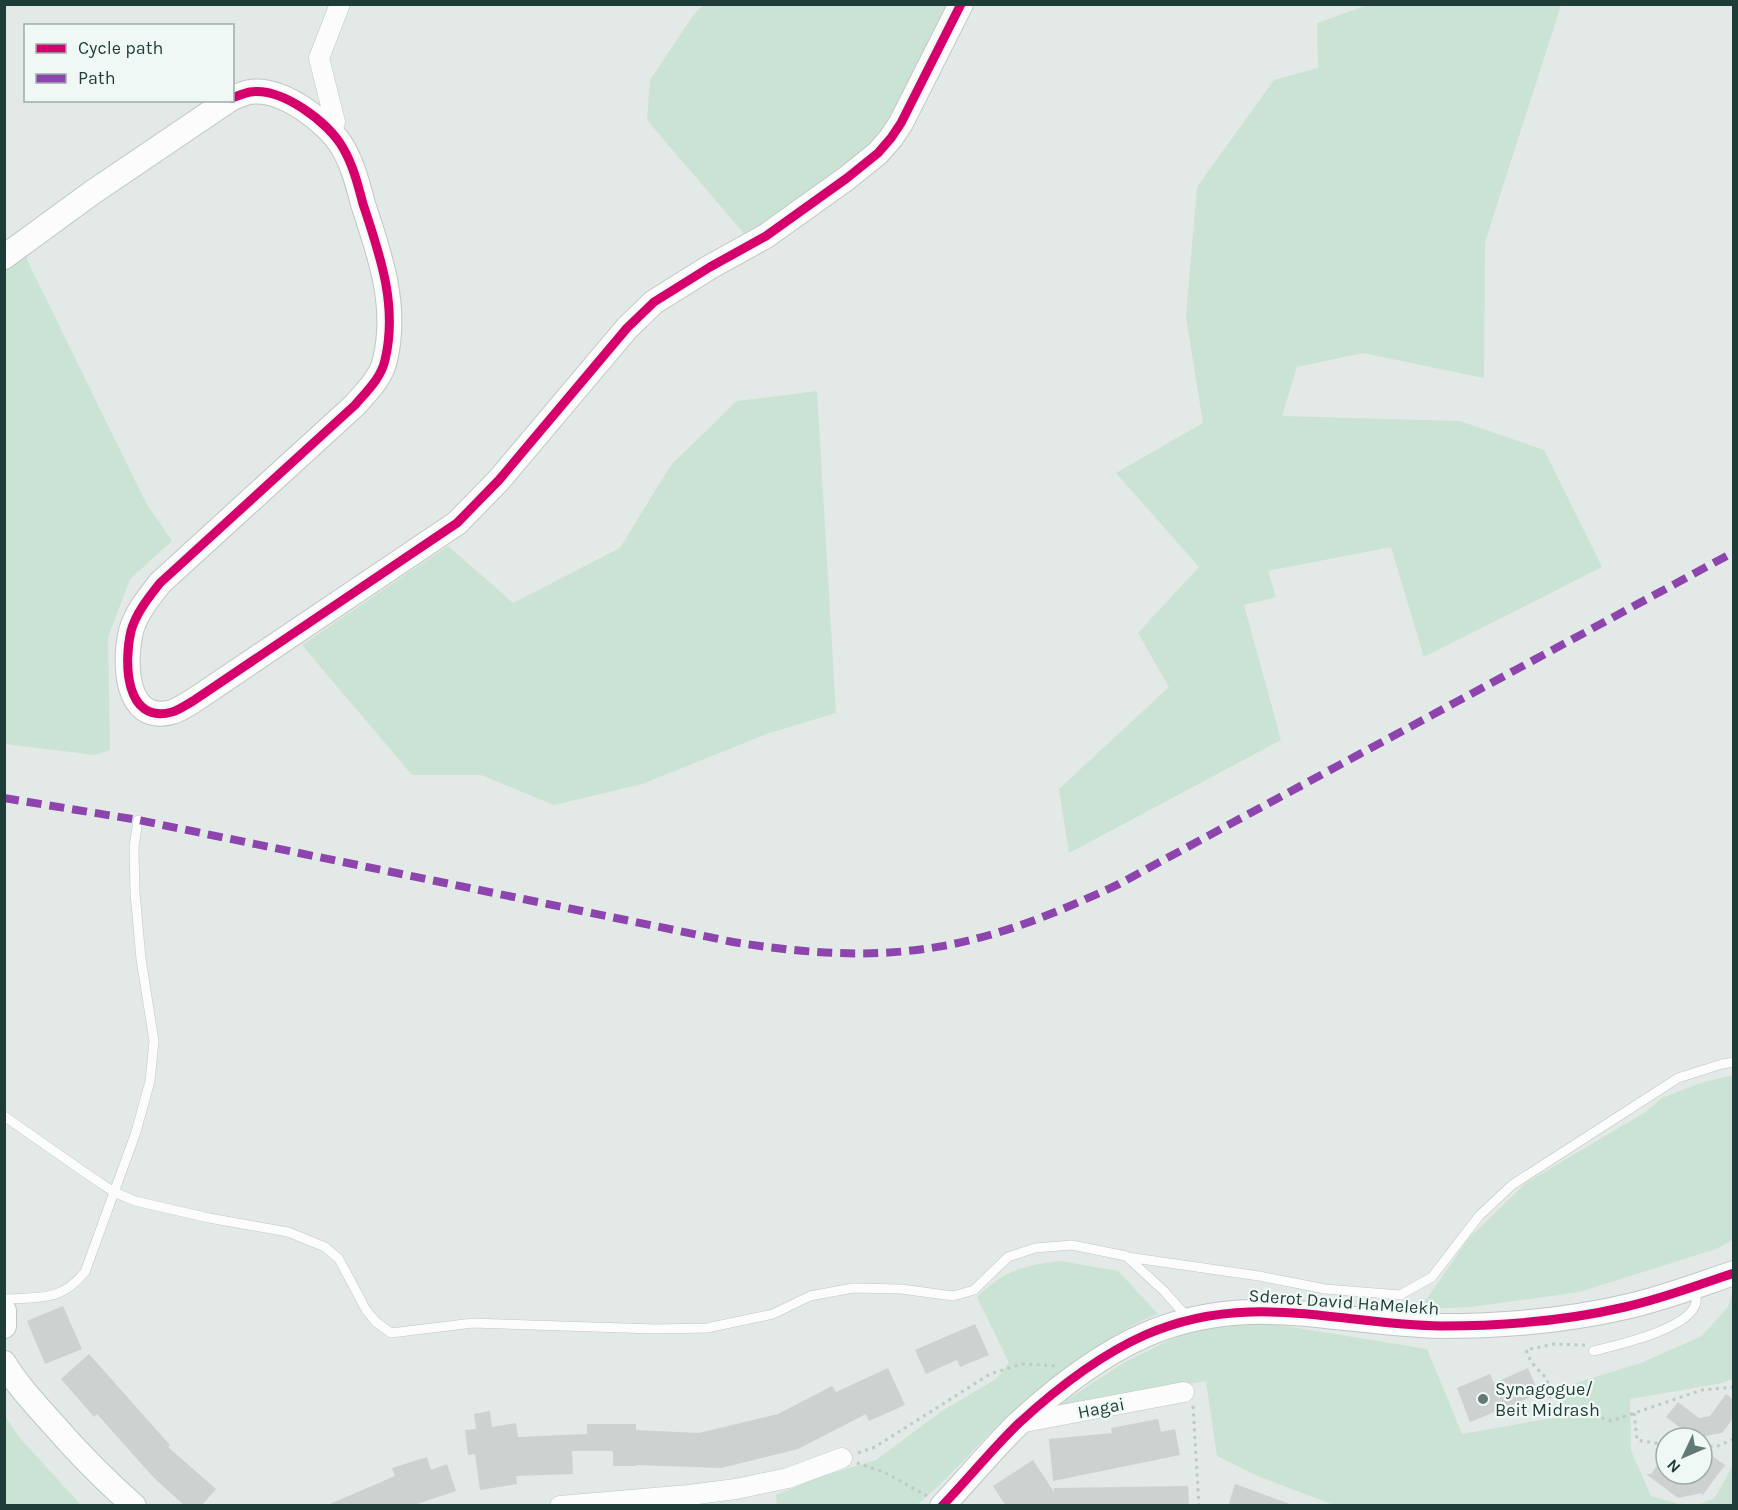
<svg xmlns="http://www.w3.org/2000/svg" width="1738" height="1510" font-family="Karla,sans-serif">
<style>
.green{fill:#cae3d4}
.building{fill:#cdd2d1}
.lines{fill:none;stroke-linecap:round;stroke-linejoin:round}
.service-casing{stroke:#bfc6c3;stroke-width:10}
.minor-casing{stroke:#bfc6c3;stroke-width:21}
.tertiary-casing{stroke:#bfc6c3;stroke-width:26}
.path{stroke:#bfc9c7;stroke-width:3;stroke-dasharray:3 4.5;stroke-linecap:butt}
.service{stroke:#fbfcfb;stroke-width:9}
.minor{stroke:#fbfcfb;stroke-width:20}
.tertiary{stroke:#fbfcfb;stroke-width:24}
.quiet{stroke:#8e44ad;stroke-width:8;stroke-dasharray:15 8;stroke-linecap:butt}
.cycleway-casing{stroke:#f0f8f5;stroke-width:13}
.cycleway{stroke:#d6006c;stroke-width:9}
.poi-dot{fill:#637975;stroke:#f0f8f5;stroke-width:2}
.labels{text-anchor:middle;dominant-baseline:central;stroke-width:4.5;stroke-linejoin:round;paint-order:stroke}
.street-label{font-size:18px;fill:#1f3d38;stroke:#f0f8f5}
.poi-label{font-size:18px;fill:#1f3d38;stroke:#f0f8f5;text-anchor:start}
</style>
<rect width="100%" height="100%" fill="#e2e9e6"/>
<path class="green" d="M703 5H968L895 146 758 250 647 120 650 80 692 17Z
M1368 5H1561L1485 242 1484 378 1363 353 1297 367 1282 416 1460 421 1544 450 1602 567 1424 657 1391 547 1268 571 1276 597 1244 605 1281 740 1069 853 1059 789 1169 687 1138 633 1199 567 1116 473 1203 423 1186 317 1197 187 1274 80 1318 68 1317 23Z
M23 241 28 262 146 503 172 541 130 579 108 637 110 750 95 755 5 744 4 256Z
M817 391 836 713 769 733 642 784 554 805 481 775H412L302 645 448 546 513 603 620 548 671 465 737 401Z
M1733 1075V1240L1716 1249 1579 1292 1471 1307 1420 1309 1468 1239 1526 1183 1644 1113 1662 1098 1701 1083Z
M1060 1261 1118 1271 1158 1314C1130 1324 1105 1341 1082 1357 1055 1376 1029 1395 1006 1418 976 1446 949 1478 917 1505H777L776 1495 819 1477 876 1460 942 1411 996 1379 1009 1363 977 1297C1005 1270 1022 1266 1060 1261Z
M1733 1292V1379L1722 1383 1630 1399 1631 1451 1651 1496 1682 1505H1334L1260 1477 1217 1456 1206 1381 1059 1405 1125 1362 1199 1326 1248 1320 1427 1349 1462 1434 1564 1416 1560 1388 1641 1363 1702 1336 1728 1307Z
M4 1414 18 1436 81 1505H5Z
M1733 1465V1505H1697L1715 1498Z"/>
<path class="building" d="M63 1306 82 1349 45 1364 27 1321Z
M975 1324 989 1355 960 1367 957 1360 926 1374 915 1350Z
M89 1354 170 1445 168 1447 216 1489 201 1506H185L154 1478 97 1414 94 1417 61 1379Z
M888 1368 905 1405 869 1421 866 1414 798 1449 721 1468 636 1465V1466H613V1451H572L573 1474 516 1476 517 1484 480 1490 475 1454 468 1455 465 1430 476 1429 474 1414 490 1411 492 1427 516 1423 518 1437 587 1434V1424H636V1430L699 1433 778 1414 832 1386 836 1392Z
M1528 1368 1539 1394 1470 1422 1457 1388 1490 1374 1494 1383Z
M1726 1394 1734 1400V1417L1722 1433 1694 1438 1666 1417 1678 1402 1699 1418 1710 1416Z
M1158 1419 1161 1432 1175 1429 1180 1455 1053 1481 1049 1439 1112 1433 1111 1428Z
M1666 1454V1474H1678L1682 1478 1702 1474V1463L1709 1454 1725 1465 1702 1496V1493L1678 1498 1646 1474H1651Z
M427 1457 431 1470 447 1464 456 1491 411 1506H325L395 1476 392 1468Z
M1033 1460 1054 1492V1488L1188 1486 1189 1506H1006L993 1486Z
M1235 1484 1290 1504V1506H1228Z"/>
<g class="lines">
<defs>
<path id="service" d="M4 1116 87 1174 114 1192 135 1201 209 1218 288 1232 325 1247 339 1259 366 1310 376 1322 391 1333 473 1323 655 1329 707 1328 773 1314 810 1296 853 1288 901 1289 953 1296 974 1290 1008 1257 1035 1248 1072 1245 1126 1256 1164 1291 1187 1317
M1127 1257 1259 1276 1325 1289 1400 1295 1432 1277 1479 1216 1512 1185 1678 1078 1722 1064 1734 1062
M4 1299C39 1297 61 1302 85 1272L136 1132 150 1081 154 1041 141 959 135 893 134 847 138 820
M1593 1351C1617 1345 1691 1329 1696 1302 1697 1298 1695 1292 1694 1288"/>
<path id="minor" d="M332 130 335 122 319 58 340 4
M1019 1423 1184 1392
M560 1506 689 1495 736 1489 788 1478 842 1458"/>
<path id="tertiary" d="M232 98C238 96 244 93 250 92 282 87 328 122 343 148 353 165 358 185 363 204 380 255 398 306 385 360 381 378 367 391 355 405L160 583C149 597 136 613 131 631 124 660 124 725 172 712 179 710 186 705 193 701L457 523 499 480 627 328 654 302 710 267 766 236 847 178 878 153 891 138 901 123 961 4
M4 257 93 192 229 100
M4 1311V1326
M4 1363C18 1386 35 1404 53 1424 78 1453 105 1480 134 1506
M942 1506C968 1479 992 1449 1019 1423 1056 1389 1100 1355 1145 1335 1248 1290 1336 1324 1441 1326 1503 1326 1565 1321 1625 1307 1662 1299 1698 1285 1734 1273"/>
</defs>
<use href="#service" class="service-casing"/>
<use href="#minor" class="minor-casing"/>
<use href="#tertiary" class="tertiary-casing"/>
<path class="path" d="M1585 1345 1554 1344 1526 1350 1531 1362 1547 1379 1553 1413H1589L1611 1421 1702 1390 1734 1387
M1193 1406 1199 1506
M1634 1413 1637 1440 1666 1445
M1702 1447 1718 1446 1734 1439
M858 1453 875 1447 990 1374 1022 1364 1058 1366
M857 1463 884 1472 927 1496"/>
<use href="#service" class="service"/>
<use href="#minor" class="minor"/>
<use href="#tertiary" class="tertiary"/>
<path class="quiet" d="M4 798 138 820 733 942C796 952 861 958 924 949 992 940 1057 913 1119 884L1734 552"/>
<defs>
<path id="cycleway" d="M232 98C238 96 244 93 250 92 282 87 328 122 343 148 353 165 358 185 363 204 380 255 398 306 385 360 381 378 367 391 355 405L160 583C149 597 136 613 131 631 124 660 124 725 172 712 179 710 186 705 193 701L457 523 499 480 627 328 654 302 710 267 766 236 847 178 878 153 891 138 901 123 961 4
M942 1506C968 1479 992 1449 1019 1423 1056 1389 1100 1355 1145 1335 1248 1290 1336 1324 1441 1326 1503 1326 1565 1321 1625 1307 1662 1299 1698 1285 1734 1273"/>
</defs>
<use href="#cycleway" class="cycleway-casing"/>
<use href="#cycleway" class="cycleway"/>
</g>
<circle class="poi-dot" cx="1483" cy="1399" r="6"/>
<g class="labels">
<g class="street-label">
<text transform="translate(1344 1302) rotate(4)">Sderot David HaMelekh</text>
<text transform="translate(1101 1408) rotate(-11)">Hagai</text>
</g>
<g class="poi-label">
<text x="1495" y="1389">Synagogue/<tspan x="1495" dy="21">Beit Midrash</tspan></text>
</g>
</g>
<rect width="1738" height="1510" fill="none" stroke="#1f3d38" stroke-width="12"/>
<rect x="24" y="24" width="210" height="78" fill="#f0f8f5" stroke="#9cada9" stroke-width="1.5"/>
<rect x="36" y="44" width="30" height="9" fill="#d6006c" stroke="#9cada9" stroke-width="1.5"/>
<text x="78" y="54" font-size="18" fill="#1f3d38">Cycle path</text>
<rect x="36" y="74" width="30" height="9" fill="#8e44ad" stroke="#9cada9" stroke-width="1.5"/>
<text x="78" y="84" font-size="18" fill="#1f3d38">Path</text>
<g transform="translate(1684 1456) rotate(226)"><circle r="28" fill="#f0f8f5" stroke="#9cada9" stroke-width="1.5"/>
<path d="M0-4.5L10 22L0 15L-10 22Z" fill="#637975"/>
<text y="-9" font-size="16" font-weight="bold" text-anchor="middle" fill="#1f3d38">N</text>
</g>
</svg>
